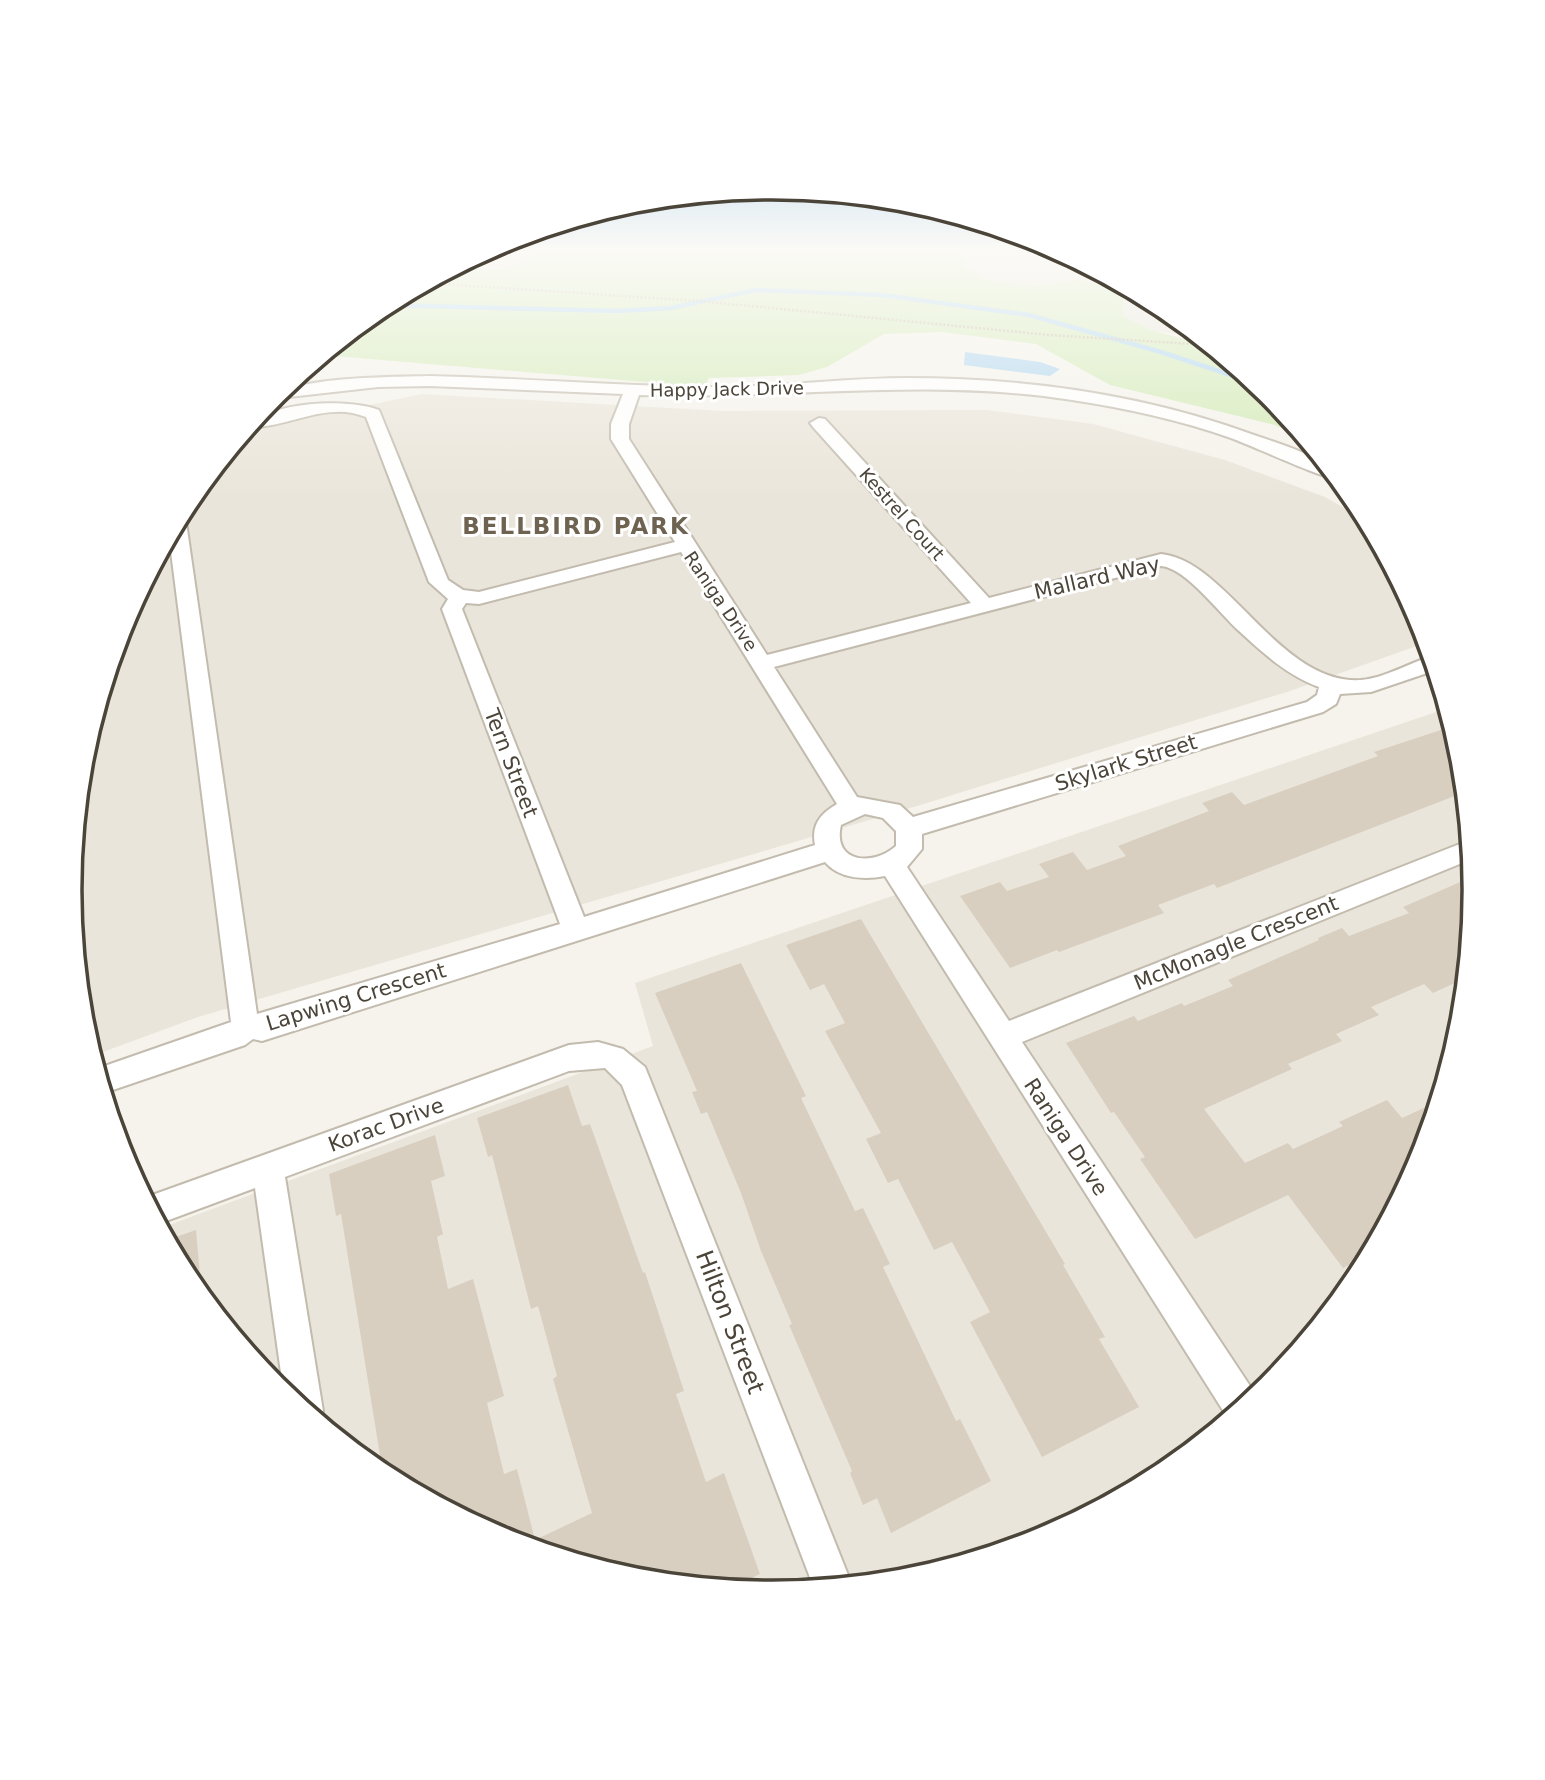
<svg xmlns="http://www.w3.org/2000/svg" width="1545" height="1780" font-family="'DejaVu Sans',sans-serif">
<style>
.residential{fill:#eae5da}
.green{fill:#d2eab5}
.water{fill:#a9d4f2}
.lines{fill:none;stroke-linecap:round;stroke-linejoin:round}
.stream{stroke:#a9d4f2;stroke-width:4.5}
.building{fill:#d8cfc1}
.minor-casing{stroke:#c2bbae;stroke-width:4}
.path{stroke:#c4b79f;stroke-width:2.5;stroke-dasharray:2 2;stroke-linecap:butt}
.minor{fill:#fff;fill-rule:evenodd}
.labels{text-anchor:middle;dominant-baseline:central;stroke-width:6;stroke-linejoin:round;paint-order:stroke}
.far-street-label{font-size:18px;fill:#4b4439;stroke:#fff}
.street-label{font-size:21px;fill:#4b4439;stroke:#fff}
.far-district-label{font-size:23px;font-weight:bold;letter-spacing:2px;fill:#6e6250;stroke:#fff}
.near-street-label{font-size:24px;fill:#4b4439;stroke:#fff}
.rim{fill:none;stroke:#4b4439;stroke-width:3.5}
</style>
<rect width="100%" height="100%" fill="#f6f3ec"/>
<path class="residential" d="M485 251H1060L1163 306 1198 335 479 283 503 268 459 265Z
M422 394 722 411 987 410 1093 424 1225 460 1325 497 1369 522 1422 622 1428 642 1290 691 917 806 198 1017 92 1056 83 1027 70 890 84 753 124 621 189 499 245 431Z
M1448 708 1462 753 1475 890 1461 1027 1421 1159 1356 1281 1269 1387 1162 1474 1041 1539 909 1579 772 1592 635 1579 503 1539 382 1474 275 1386 188 1280 161 1228 653 1046 635 983Z"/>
<path class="green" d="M539 251H967L964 267 987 280 1035 286 1078 280 1124 288 1123 316 1150 330 1212 346 1270 394 1308 441 1275 425 1110 385 1036 344 942 332 884 334 827 367 799 375 709 378 704 387 322 355 383 306 456 267 507 269Z"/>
<path class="water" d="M965 352 1040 362 1060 369 1050 376 964 365Z"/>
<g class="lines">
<path class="stream" d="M383 305 618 311 671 308 756 290 882 295 1029 315 1161 352 1258 384"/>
</g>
<path class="building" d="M1453 726 1462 753 1465 792 1217 888 1214 884 1158 905 1164 913 1059 952 1057 950 1010 968 960 896 1000 882 1007 891 1049 877 1039 864 1073 852 1087 870 1126 856 1118 846 1209 811 1202 803 1232 792 1244 805 1378 756 1374 752Z
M1474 876 1466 978 1433 993 1424 984 1371 1007 1379 1015 1336 1034 1342 1041 1288 1064 1292 1069 1204 1109 1245 1163 1288 1143 1293 1149 1343 1126 1339 1122 1387 1100 1402 1118 1439 1101 1421 1159 1371 1253 1343 1268 1288 1195 1195 1239 1140 1159 1145 1157 1114 1112 1111 1113 1066 1043 1134 1016 1138 1021 1182 1003 1184 1006 1233 986 1228 980 1319 940 1318 938 1342 928 1349 936 1409 913 1403 907Z
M861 919 1065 1264 1063 1265 1105 1337 1099 1339 1139 1407 1042 1457 970 1322 990 1312 952 1242 934 1250 898 1179 888 1183 866 1139 881 1133 825 1031 845 1023 824 984 810 990 786 945Z
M741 963 806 1096 801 1098 855 1211 863 1208 890 1264 883 1267 956 1421 960 1419 991 1481 891 1533 877 1498 863 1505 850 1473 852 1471 789 1325 792 1324 761 1251 741 1193 707 1112 701 1114 692 1092 697 1091 655 993Z
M568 1085 582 1126 590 1124 643 1273 645 1272 684 1391 676 1394 706 1482 724 1473 760 1574 731 1588 635 1579 503 1539 383 1474 341 1214 336 1216 329 1174 435 1135 445 1176 431 1181 443 1234 437 1237 448 1289 473 1279 504 1396 487 1403 504 1474 517 1469 535 1540 592 1513 553 1379 557 1376 538 1306 531 1309 492 1155 488 1157 477 1118Z
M196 1230 202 1297 188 1280 167 1240Z"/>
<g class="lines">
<defs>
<path id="minor" d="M430 376C522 378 614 386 706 387 773 388 840 378 907 378 1023 378 1142 394 1251 434 1282 445 1318 453 1339 479 1325 480 1251 445 1231 438 1180 420 1125 408 1072 400 927 377 784 400 639 395L629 424V439L767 655 971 603 813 427 810 423 819 418 825 419 989 598 1161 554C1227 560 1279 685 1361 680 1385 678 1409 663 1432 656L1436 670 1371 692 1340 694 1336 704 1323 712 922 834V849L907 867 1009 1021 1470 840 1472 859 1022 1042 1256 1395 1229 1420 885 876C865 880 839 879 825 862L262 1041 253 1039 245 1045 104 1093 96 1069 231 1022 169 536 179 517 186 522 257 1014 560 924 442 609 448 599 429 582 366 417C326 400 287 429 248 427 270 401 348 398 379 410L448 580 463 590 479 592 675 542 611 439V424L623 394 430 386 378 387 271 399C290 376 398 377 430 376ZM681 552 837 804C820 814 811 825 815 845L584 917 462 609 466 603 479 604ZM1161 566C1186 568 1220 614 1239 631 1263 653 1288 676 1319 687L1317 695 1307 702 913 817 900 805 857 797 774 667ZM865 814 883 818 896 831V846C874 866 832 864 841 825Z
M598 1042 623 1049 645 1067 852 1585 814 1588 622 1085 605 1068 569 1071 285 1177 323 1411 319 1422 284 1394 255 1188 158 1224 144 1198 569 1045Z"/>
</defs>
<use href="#minor" class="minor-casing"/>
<path class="path" d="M425 283 699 301 1050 335 1210 345"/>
<use href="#minor" class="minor"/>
</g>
<linearGradient id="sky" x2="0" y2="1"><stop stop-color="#8fc1ec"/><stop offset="0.5" stop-color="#fbfaf6"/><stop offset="1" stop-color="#fbfaf6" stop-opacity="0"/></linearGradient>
<rect width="1545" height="500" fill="url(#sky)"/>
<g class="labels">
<g class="far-street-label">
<text transform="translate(727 389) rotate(-1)">Happy Jack Drive</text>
<text transform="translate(902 514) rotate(48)">Kestrel Court</text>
<text transform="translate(721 601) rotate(56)">Raniga Drive</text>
</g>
<g class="street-label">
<text transform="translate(1097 578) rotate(-13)">Mallard Way</text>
<text transform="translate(511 763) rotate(69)">Tern Street</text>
<text transform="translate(1126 763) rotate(-17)">Skylark Street</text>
<text transform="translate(1236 943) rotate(-22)">McMonagle Crescent</text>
<text transform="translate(356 997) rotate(-17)">Lapwing Crescent</text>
<text transform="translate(386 1125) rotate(-20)">Korac Drive</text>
<text transform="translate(1066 1137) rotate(57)">Raniga Drive</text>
</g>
<g class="far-district-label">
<text x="576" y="526">BELLBIRD PARK</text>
</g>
<g class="near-street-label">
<text transform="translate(730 1322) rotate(69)">Hilton Street</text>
</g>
</g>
<path d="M0 0H1545V1780H0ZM82 890a690 690 0 1 1 1380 0a690 690 0 1 1-1380 0Z" fill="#fff" fill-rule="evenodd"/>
<path class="rim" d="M82 890a690 690 0 1 1 1380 0a690 690 0 1 1-1380 0Z"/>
</svg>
